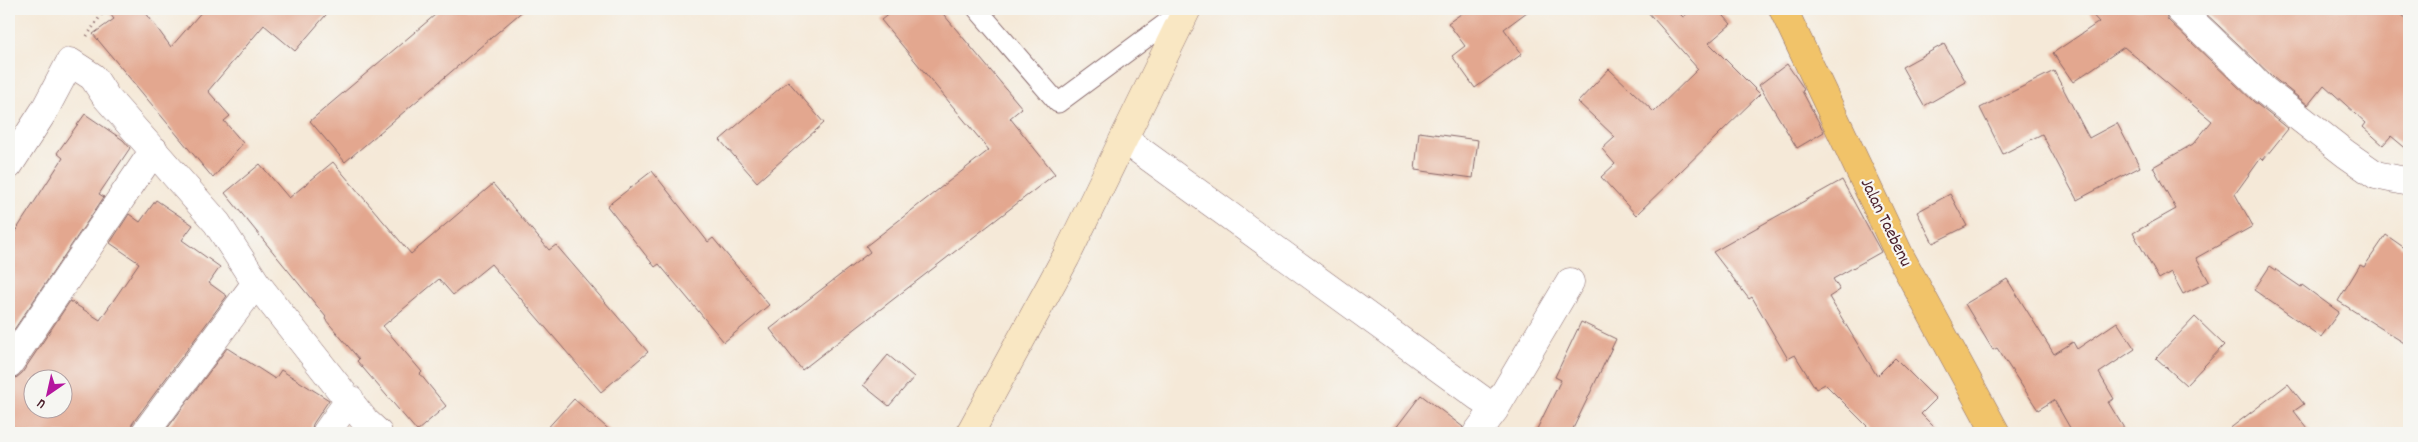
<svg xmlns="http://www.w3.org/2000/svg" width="2418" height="442" font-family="Dekko,sans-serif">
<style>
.building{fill:#e3a78f;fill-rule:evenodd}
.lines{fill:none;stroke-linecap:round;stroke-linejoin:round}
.lane-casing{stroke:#866668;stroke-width:21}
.street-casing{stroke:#866668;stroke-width:29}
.secondary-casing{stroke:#866668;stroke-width:29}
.primary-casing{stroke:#866668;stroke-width:29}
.path{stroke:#866668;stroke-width:3;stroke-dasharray:1 4;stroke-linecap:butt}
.lane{stroke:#fff;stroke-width:19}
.street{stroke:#fff;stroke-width:28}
.secondary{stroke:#f9e7c3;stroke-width:28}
.primary{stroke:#f1c369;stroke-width:28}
.labels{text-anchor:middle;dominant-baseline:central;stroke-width:4.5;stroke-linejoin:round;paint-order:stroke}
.street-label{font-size:18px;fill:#4a1f2b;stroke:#f6f6f2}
</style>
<rect width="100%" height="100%" fill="#f6f6f2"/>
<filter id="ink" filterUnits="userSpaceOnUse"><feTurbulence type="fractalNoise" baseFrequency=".02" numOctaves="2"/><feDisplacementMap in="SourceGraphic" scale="10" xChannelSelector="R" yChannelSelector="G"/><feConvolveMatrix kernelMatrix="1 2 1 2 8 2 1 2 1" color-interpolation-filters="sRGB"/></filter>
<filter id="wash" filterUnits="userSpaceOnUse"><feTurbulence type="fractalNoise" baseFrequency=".0096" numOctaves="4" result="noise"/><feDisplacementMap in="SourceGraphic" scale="20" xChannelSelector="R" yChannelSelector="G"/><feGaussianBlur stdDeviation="1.12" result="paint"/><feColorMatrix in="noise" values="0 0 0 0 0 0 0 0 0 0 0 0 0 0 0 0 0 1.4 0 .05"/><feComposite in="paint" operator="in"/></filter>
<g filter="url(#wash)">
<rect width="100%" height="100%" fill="#f5e9d8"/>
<g id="blocks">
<path class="building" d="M106 9H143L171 47 204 9H331L295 51 264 25 208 91 230 116 224 121 243 143 213 178 93 34 114 19Z
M442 9H525L345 162 310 121Z
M895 9H939L1022 108 1010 118 1055 174 802 370 770 329 870 252 866 246 989 150 881 20Z
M1468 9H1531L1504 29 1522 54 1475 88 1452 56 1465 46 1448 23Z
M1647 9H1675L1683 17 1694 9H1718L1731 24 1709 43 1760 94 1636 215 1601 177 1615 164 1602 149 1615 137 1578 102 1609 69 1654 112 1698 69 1646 10Z
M2087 9H2164L2168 20 2253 101 2288 129 2263 160 2261 158 2235 194 2253 226 2196 258 2209 281 2183 294 2171 272 2159 279 2133 233 2176 209 2153 167 2193 144 2212 121 2124 47 2073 82 2053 53 2099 22Z
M2201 9H2393L2409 20V151L2391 136 2383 145 2363 127 2366 123 2324 85 2308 105 2274 78Z
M1944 44 1966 82 1924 106 1902 67Z
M1787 64 1802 86 1804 90 1802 91 1824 132 1797 148 1759 85Z
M2054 71 2089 138 2117 123 2140 167 2077 200 2042 134 2003 154 1980 108Z
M788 81 824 123 757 182 720 140Z
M85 114 123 140 130 148 99 194 104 197 9 337V241L63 158 57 153Z
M1419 132 1478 140 1473 178 1415 170Z
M333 162 411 254 493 184 549 250 556 245 648 352 601 392 491 264 453 295 439 279 383 326 422 372 420 374 446 406 417 431 357 361 359 359 325 319 326 317 225 193 260 164 289 198Z
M652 171 708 242 713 238 769 305 724 342 659 264 655 267 607 206Z
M1842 180 1881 252 1833 279 1840 290 1829 297 1877 376 1895 358 1936 399 1921 414 1940 433H1874L1825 384 1816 389 1795 355 1788 359 1752 297 1749 299 1713 252Z
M1950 194 1967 226 1933 243 1917 212Z
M156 200 193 225 182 240 220 267 209 283 227 296 132 424 130 433H9V379L16 378 22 373 70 301 100 320 139 263 110 243 129 214 140 222ZM32 380H62V410H32Z
M2386 235 2409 251V346L2338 301 2360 265 2364 267Z
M2270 266 2301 287 2302 285 2339 312 2321 337 2254 290Z
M2007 279 2054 354 2073 342 2077 349 2117 322 2135 349 2099 373 2114 399 2108 402 2127 433H2073L2054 400 2038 410 1997 348 1993 350 1965 304Z
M2195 317 2224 345 2186 385 2156 358Z
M1581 322 1616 339 1571 433H1535L1561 380 1555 377Z
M227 348 275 379 281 370 329 400 313 424 311 433H164Z
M888 355 914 377 889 406 863 385Z
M2288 384 2304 404 2294 411 2311 433H2224Z
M1421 395 1463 427 1462 433H1392Z
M574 399 613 433H543Z"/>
</g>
</g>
<g filter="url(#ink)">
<use href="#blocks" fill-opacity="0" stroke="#866668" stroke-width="1"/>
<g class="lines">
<defs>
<path id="lane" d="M977 9 1058 103 1185 9"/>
<path id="street" d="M2179 9 2264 90 2346 154 2376 175 2409 182
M1124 139 1495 409
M9 165 44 111 70 62 93 77 106 97 217 223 256 283 365 421 378 433
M9 364 154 150
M145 433 256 283
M326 433 350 399
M1477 433 1495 409 1570 282"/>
<path id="secondary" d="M970 433 1066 257 1187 9"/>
<path id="primary" d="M1783 9 1900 256 1996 433"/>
</defs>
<use href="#lane" class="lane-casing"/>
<use href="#street" class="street-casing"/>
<use href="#secondary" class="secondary-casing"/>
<use href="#primary" class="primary-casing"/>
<path class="path" d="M87 36 105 9"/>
<use href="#lane" class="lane"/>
<use href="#street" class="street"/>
<use href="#secondary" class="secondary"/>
<use href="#primary" class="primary"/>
</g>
</g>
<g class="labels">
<g class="street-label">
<text transform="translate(1885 223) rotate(64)">Jalan Taebenu</text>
</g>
</g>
<rect width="2418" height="442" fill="none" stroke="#f6f6f2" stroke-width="30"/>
<g transform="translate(48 394) rotate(214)"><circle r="24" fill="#f6f6f2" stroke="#b1a0a2"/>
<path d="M0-4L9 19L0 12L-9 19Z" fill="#b5179e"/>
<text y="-8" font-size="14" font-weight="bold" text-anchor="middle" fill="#4a1f2b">U</text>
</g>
</svg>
